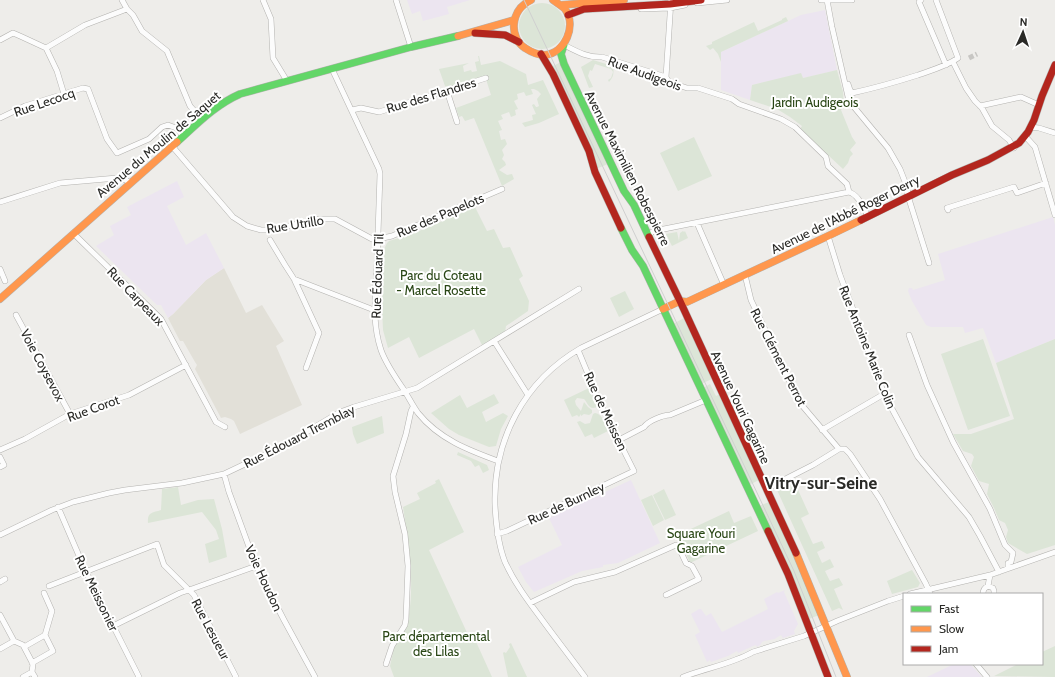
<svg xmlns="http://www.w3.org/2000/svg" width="1055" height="677" font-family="Cabin,sans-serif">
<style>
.built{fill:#e2e0d8}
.education{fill:#ece5f0}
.green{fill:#dce5d7}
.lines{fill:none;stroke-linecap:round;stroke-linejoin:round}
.street-tunnel{stroke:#c7c6c3;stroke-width:5;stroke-dasharray:5 2.5;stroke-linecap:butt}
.street-casing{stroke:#b3b2af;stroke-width:6}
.fast-casing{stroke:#b3b2af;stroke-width:8}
.slow-casing{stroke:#b3b2af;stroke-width:8}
.jam-casing{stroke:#b3b2af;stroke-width:8}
.street{stroke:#fcfcfc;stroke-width:5}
.fast{stroke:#63d668;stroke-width:7}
.slow{stroke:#ff974d;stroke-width:7}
.jam{stroke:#b3261e;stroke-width:7}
.tram{stroke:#d0d0d0;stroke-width:1}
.labels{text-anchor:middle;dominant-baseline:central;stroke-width:4;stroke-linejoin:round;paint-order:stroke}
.street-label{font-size:13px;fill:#2a2a27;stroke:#fff}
.park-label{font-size:13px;fill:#294615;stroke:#fff}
.district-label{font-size:17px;font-weight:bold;fill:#2a2a27;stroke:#fff}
</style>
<rect width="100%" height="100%" fill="#eeedea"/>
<path class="built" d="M224 268 246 313 262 305 284 341 276 346 302 405 240 434 234 421 231 419 225 417 221 418 195 369 197 365 195 362 183 341H180L168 318 173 314 206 280Z"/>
<path class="education" d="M407 0H470L447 7 449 14 423 21 420 11 412 14Z
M825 10 837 70 803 78 801 74 752 85 750 100 721 90V52L801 15Z
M177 181 184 197 167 206 186 245 206 233 224 268 206 280 173 314 168 318 161 305H157L96 246 114 235 110 226 131 215 127 207Z
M1053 217 1055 225V339L996 363 983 328 965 333 963 327H931L926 325 912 301 908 291 909 288H912L913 290 945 280 938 254Z
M631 480 660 543 618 563 603 565V567L582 571 534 592 526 582 518 567 562 545 549 518Z
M785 590 784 592 798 624 794 631 795 634 783 638 781 635 776 638 775 639 764 641 762 642 760 645 757 647 756 645 753 646 738 653 737 651 728 656 711 662 710 660 707 662 695 635 700 632 691 614 699 609H701L706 616 711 613 722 632 768 609 764 599 777 592 778 593Z
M954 664H970L982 677H927Z"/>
<path class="green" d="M519 26a23 23 0 1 1 46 0a23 23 0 1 1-46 0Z
M786 17 788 21 721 52V62L718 54 713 48 710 50 706 46 712 44V42L754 22 758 31 782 20V19Z
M478 56H479L481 65 500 61 526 74 528 85 543 80 559 114 539 123 525 127 522 123 533 120 532 115 536 114 532 105 534 104 536 107H537L539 106 537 99 541 94 538 91 534 89H531L533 94 526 96 524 92 517 94 518 99 514 101 518 109 515 110 516 115 511 117 509 112 501 115 503 119 498 121 502 130 499 131 501 140 505 139 507 144 502 150 504 155 502 159 505 162 506 165 499 170 507 175 512 174 514 179 502 186 474 118 465 121 462 116 459 117 456 108 491 95 485 76 447 87 445 86 439 69 469 63 463 66 464 72 471 70 472 72 477 71 475 62 479 61Z
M593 60 613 66C614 72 614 77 609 82L608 80 611 78 613 72 611 69 595 64 592 71 590 70 588 76 593 87 589 88 581 67Z
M561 62 608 164 596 169 551 67Z
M837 70 843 92 844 106 841 110 852 137 856 143 850 150 853 154 850 157 848 163 843 169 800 129 802 126 790 117 777 109 750 100 752 85 801 73 803 78Z
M694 137 712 176 678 191 660 153Z
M475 207 487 231 494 229 503 248 510 247 523 276 519 279 529 301 528 311 506 326 505 332 482 345 474 329 419 358 409 337 388 348 383 330 382 308 384 249 387 243 389 241 412 234Z
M683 231 684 232 685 231 688 238 672 246 666 234 677 232 679 241 680 233Z
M625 291 634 309 619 317 610 298Z
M684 318 712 379 701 384 673 324Z
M983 339 1010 416 968 430 941 354Z
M1055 339V545L1027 554 1008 543 1006 537 1008 530 1005 523 999 520 994 508 987 494 989 484 979 481 971 466 974 457 972 454 963 451 953 434H971L1014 419 996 363Z
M710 384 716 396 720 394 759 480 749 485 703 388Z
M589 388 597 406V407C589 411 588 403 584 399L577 398 575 401 576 405 581 411 584 402 588 407 592 410V413L589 415 584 414 581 416V414L579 417 577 415 572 417 564 400Z
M494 394 499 403 482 412 486 422 503 413 508 416 501 429 496 446 489 447 459 435 449 429 431 413 460 395 467 408Z
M595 413C603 414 605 425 608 431L594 438 592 434 585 437 577 422 580 421 585 424 590 423 593 414Z
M382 416 384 433 357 444 353 434 352 427Z
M458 452 487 465 489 470 483 473 479 465 475 467 471 461 457 455Z
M439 479 464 532 429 550 469 637 473 635 492 677H394L390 666 394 647 405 629 407 627C409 615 411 603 411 591 412 562 407 535 403 507L420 499 417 493 436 483 435 481Z
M794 481 809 514 801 518 813 544 822 541 825 548 817 552 822 563 830 559 834 567 825 571 830 581 839 578 843 585 834 589 843 610 839 608 832 611 777 490Z
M178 487 181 505 198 500 214 499 222 529 227 557 209 563 205 544 219 539 216 530 202 512 148 523C147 512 152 513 161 510L162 489Z
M664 489 676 515 665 520 653 495Z
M652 495 664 520 653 526 641 500Z
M769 502 799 565 819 615 809 619 759 506Z
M729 511 734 523 751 516 758 531 690 563 678 535Z
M912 570 920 583 918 587 892 594 887 581Z
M511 643 527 677H508L503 653 504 652 506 653 510 647 509 644Z
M1055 646V677L994 676 1018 664H1042V652Z"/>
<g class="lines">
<path class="street-tunnel" d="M969 58 977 54"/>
<defs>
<path id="street" d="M122 0 127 9 133 15 142 31 167 51 190 106 202 119
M263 0 271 19 273 58 287 81
M396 0 411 47
M821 0H852
M827 0 832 27 849 101 888 148 900 169 907 187 908 196 929 263
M921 0 919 2 946 65
M697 3 727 0
M641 9 670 8 685 5
M0 40 13 33 20 36 46 48 85 25 127 9
M564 45C576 51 588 58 602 57L666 77 669 82 687 88H698L732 99 739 104 781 119 795 127 826 157 828 166 847 184 849 192C859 195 863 208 868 216
M46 48 57 71 64 94
M953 62 966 88 975 101 982 108 992 126 1009 140 1014 148
M332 69 379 169 380 174C379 204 378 233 377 263 376 293 371 320 381 350 386 364 395 377 404 390 409 398 413 406 418 413 439 439 468 450 498 461
M666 77 671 0
M848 84 850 90 852 93C875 88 896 82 918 75 932 70 947 66 958 58L936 0
M447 91 457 122
M980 106 1021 97 1039 105
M352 110 361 108 379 112 486 78
M0 118 25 106 83 88 88 89 107 139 117 153 149 139 162 127 168 125 176 128 183 136
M1030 127 1039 128 1055 133
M1025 136 1035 147 1055 215
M172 146 233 217 247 226 261 230H271L320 219H335L372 239H378L392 236 502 189
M0 202 60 183 117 178 126 180 130 183
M948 210 947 208 1014 187 1017 193 1046 183
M697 223 724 285
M664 229 849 192
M73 233 161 319 216 422 225 427
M651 233 655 230
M828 236 840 275 854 312 884 394 918 457 969 517 980 536 999 572
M270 240 285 265 294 279 319 333 306 368
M0 269 5 281
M745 275 751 300 800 403 839 449H845L850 454 880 499 926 584 930 594
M294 279 374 310
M16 315 70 414
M909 335 927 385 953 442 990 509 1005 545 1013 553 1011 562 1008 563V568
M494 341 528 395
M822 430 884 394
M619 440 644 427C648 421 663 415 670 415L706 400
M0 450 25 439 70 414 129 395 186 365
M0 457 4 465 0 467
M224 474 229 492 256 566 284 620 315 677
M766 489 813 465 839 449
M58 507 86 572 139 677
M497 534 507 531 634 471 594 391 593 386 578 350
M0 535 52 510 73 502 109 493 125 490 182 483 224 474 283 446 340 412 354 407 417 388 579 289
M0 582 5 579
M49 586 157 544 164 565 194 595 236 677
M988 586 990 575
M44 593 52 611 45 635
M910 594 990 575 1055 552
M983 594C983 590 984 588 988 586L993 588 994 591V594
M530 603 574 582 615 572 676 545 679 548 686 563 692 566 699 579 666 595
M0 615 14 641 23 645 33 664 32 672 35 677
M113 626 180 593 189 590 256 566
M24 647 45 635 53 651 32 663
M0 649 14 641
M386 664 392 646 405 625 406 619 408 566 405 534 395 492 393 476 406 434 411 411 413 407
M976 664 987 677
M23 677 32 672
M585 677C571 658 557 640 543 621 529 602 515 584 505 562 498 544 496 525 495 505 493 440 524 381 581 348L663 309
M683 677C706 668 732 664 753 652L804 636 837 621 888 601 904 596"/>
<path id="fast" d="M564 45 561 54 564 64 624 191 634 205 649 237
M177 142C197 124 215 105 240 94L411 47 458 36
M621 228 632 250 643 266 768 531"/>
<path id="slow" d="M531 0C521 5 515 13 514 24 513 33 517 43 525 48 531 52 537 55 545 55 565 53 577 26 565 9 562 6 557 3 553 0
M561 5 624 0
M458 36 514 20
M0 299 177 142
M663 309 680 301 687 302 828 236 861 220
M796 553 847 677"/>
<path id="jam" d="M568 15 584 9 670 4 701 0
M475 33 505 35 519 42
M541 54 553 74 589 151 595 172 621 228
M861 220 952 175 988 160 1019 143 1028 132 1034 120 1042 96 1055 65
M649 237 680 301 796 553
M768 531 788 574 828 677"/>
</defs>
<use href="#street" class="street-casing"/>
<use href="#fast" class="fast-casing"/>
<use href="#slow" class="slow-casing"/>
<use href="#jam" class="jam-casing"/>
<use href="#street" class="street"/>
<use href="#fast" class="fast"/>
<use href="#slow" class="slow"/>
<use href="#jam" class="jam"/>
<path class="tram" d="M524 0 794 571 836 677"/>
</g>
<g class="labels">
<g class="street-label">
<text transform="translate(645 73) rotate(20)">Rue Audigeois</text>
<text transform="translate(431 95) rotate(-17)">Rue des Flandres</text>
<text transform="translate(44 102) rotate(-19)">Rue Lecocq</text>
<text transform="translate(158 144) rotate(-40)">Avenue du Moulin de Saquet</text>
<text transform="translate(628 168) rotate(63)">Avenue Maximilien Robespierre</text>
<text transform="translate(845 214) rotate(-26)">Avenue de l'Abbé Roger Derry</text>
<text transform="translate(440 215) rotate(-23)">Rue des Papelots</text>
<text transform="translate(295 224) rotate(-9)">Rue Utrillo</text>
<text transform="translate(377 276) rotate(-88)">Rue Édouard Til</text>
<text transform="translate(136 296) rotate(46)">Rue Carpeaux</text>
<text transform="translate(868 347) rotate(68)">Rue Antoine Marie Colin</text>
<text transform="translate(779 357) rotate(63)">Rue Clément Perrot</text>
<text transform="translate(43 365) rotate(62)">Voie Coysevox</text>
<text transform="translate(741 407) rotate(65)">Avenue Youri Gagarine</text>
<text transform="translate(93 408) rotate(-20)">Rue Corot</text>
<text transform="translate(606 411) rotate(65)">Rue de Meissen</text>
<text transform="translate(299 436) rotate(-27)">Rue Édouard Tremblay</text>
<text transform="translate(566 503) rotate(-25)">Rue de Burnley</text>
<text transform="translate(264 578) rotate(65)">Voie Houdon</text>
<text transform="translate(97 593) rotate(64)">Rue Meissonier</text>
<text transform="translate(211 629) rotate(62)">Rue Lesueur</text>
</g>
<g class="park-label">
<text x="815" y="102">Jardin Audigeois</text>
<text x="441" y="275">Parc du Coteau<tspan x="441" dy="15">- Marcel Rosette</tspan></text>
<text x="701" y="533">Square Youri<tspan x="701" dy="15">Gagarine</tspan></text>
<text x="436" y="636">Parc départemental<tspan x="436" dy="15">des Lilas</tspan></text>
</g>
<g class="district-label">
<text x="821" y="483">Vitry-sur-Seine</text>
</g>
</g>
<rect x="903" y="593" width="140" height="72" fill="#ffffff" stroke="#aaaaa9"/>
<rect x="911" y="606" width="20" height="6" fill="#63d668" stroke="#aaaaa9"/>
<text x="939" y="613" font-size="12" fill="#2a2a27">Fast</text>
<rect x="911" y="626" width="20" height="6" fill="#ff974d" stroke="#aaaaa9"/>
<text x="939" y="633" font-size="12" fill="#2a2a27">Slow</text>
<rect x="911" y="646" width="20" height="6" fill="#b3261e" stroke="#aaaaa9"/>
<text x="939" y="653" font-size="12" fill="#2a2a27">Jam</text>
<g transform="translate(1023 32) rotate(3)" stroke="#ffffff" stroke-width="3" paint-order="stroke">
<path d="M0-3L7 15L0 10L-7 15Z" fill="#2a2a27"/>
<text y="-6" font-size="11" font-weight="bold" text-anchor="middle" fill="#2a2a27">N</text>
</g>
</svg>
